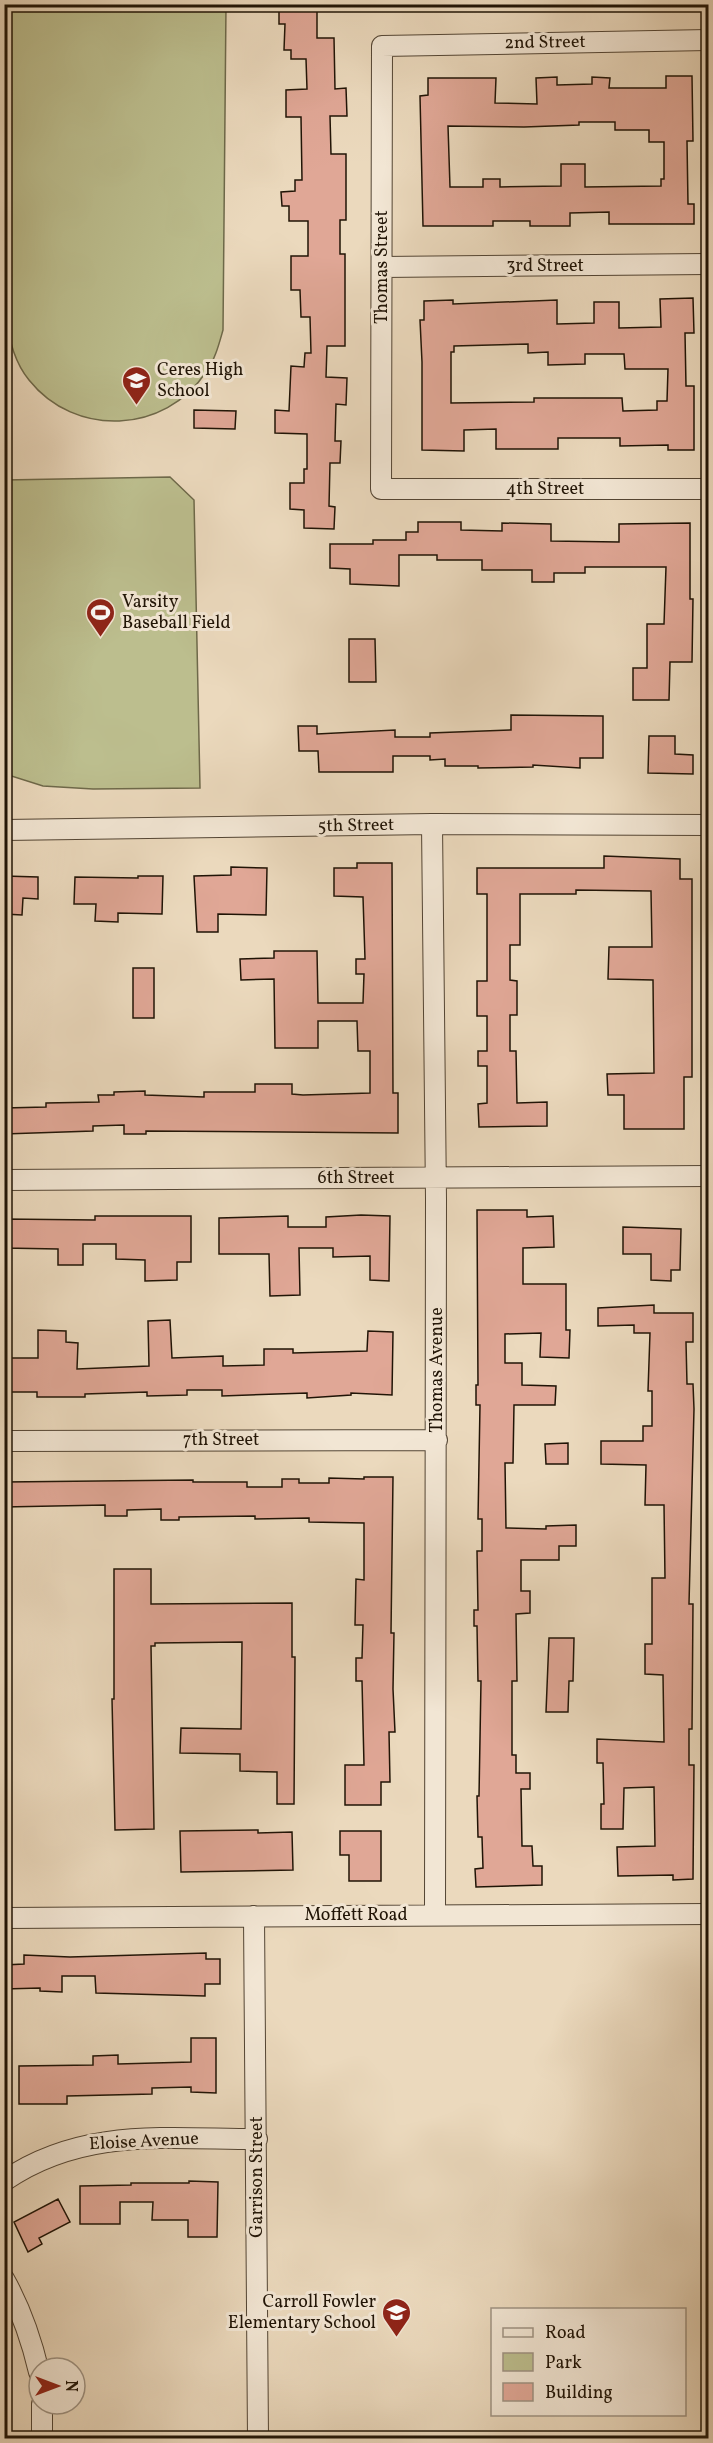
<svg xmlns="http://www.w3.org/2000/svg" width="713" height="2443" font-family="Vollkorn,serif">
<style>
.green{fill:#bcbe8e;stroke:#6e694a;stroke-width:1.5}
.building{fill:#e0a796;stroke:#201406;stroke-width:1.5;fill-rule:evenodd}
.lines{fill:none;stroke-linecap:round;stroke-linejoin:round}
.minor-casing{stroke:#534534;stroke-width:22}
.minor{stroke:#f2e6d4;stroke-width:20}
.labels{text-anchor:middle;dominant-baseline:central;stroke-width:6;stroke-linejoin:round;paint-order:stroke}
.street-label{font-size:18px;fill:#201406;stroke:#f2e6d4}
.poi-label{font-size:18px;fill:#201406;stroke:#f2e6d4;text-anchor:start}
</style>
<rect width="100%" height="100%" fill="#ebd9bd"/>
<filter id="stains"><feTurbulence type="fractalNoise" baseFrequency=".00333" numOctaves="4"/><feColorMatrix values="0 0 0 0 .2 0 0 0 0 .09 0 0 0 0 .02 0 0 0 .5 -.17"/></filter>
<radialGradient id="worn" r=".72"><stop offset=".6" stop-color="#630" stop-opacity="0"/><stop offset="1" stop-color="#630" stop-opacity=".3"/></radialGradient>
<path class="green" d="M8 5H226L223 330C219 344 215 360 206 372 165 434 75 438 29 380 15 363 10 342 6 321Z
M170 477 194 500 200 788 93 789 43 786 5 774V480Z"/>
<path class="building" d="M279 4 317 5V38H334L335 89 346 88 347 116H330L331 154H346V220H340V254H345V346H327L326 377 347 378 346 405 336 404 335 441H341L340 463H330L329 506 335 507 334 529 304 528V510L290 509V483H304V469H307V434L275 433V410L289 411 291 366 304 367 305 353H311L310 317H301L300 290H291V256H308V221H289V206H282L281 192 295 191V180H302L301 117H286V90L307 89 306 59H291V50H284L285 24H279Z
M666 76H692L693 141H687L688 204H694V224H609V212L570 213V226H530V221H493V226H423L420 96 428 95V78H496L495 103 537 104 536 78 557 77V85L592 84V77L610 78 609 88H666ZM579 122H615V130H649V142H664V179H661V186L585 187V164H561V186L500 187V179H483V187H450L448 126 524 127 579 125Z
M693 298 694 333H685L686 386H694V450H668V445L620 446V438H558V449H496V429L464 430V451L422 450V362L420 320H424V301L453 300V304L557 300V324L594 323V302H619V328L661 327 660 299ZM528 344V353L548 352V365L585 364V354H624L625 369H668L667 401H657V410L623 411 622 398H534V402L451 403V352H454V346Z
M194 410 236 411 235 429 194 428Z
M418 522H461V530L502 531V523L551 524V541L619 542V524L690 523V599H693L692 662H670L669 700H633V668H647V624H664L666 567H585V573H554V582H532V570H482V560H437V555H399V586L350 584V569L330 568V544H373V540H406V532H418Z
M349 639H375L376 682H349Z
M511 715 603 716V758H580V768L533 765V767L478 768V766H445V759L430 760V756H393V772H319L318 751H299L298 726H317V734L395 730V737H430V733L511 730Z
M649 736H675V754L693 755V774L648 773Z
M604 856 680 859V879H692V1077H684V1129H624V1095H608L607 1074 654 1073 653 980 608 979 609 947H652L651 891 576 890V894H520V945H510V980L517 981V1015H510V1051H516L517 1103 547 1102V1126L479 1127 478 1104 487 1103V1066H478V1051H487V1016H477V981H487V894H477V868H604Z
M357 863H392L393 1093H398V1133L146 1131V1134H124V1125L93 1126V1131L4 1134V1108L46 1107V1103L99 1102 98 1095H114V1092L145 1091V1095L204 1097V1092H255V1084H292V1094L303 1095 370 1093V1051H358L357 1021H318V1048H275L274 979 241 980 240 959 274 958V951H317L318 1003H363L364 974H356V959H365L363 897 334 896V868H357Z
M231 867 267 868 266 915 218 914V932H197L194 876 231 875Z
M4 876 38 877V899L23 898 22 915 4 914Z
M138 876H163L162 914 118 913V922L95 921 96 904H74L75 877 138 878Z
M133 968H154V1018H133Z
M477 1210H527V1217L553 1216 554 1247 523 1248V1284H566V1330H570L569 1358 540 1357 541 1333 505 1334V1363H522V1385L556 1386 555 1405H514L513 1463H505L506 1528 546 1529V1526L576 1525V1546H559V1560H521V1591H530V1613L516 1614 517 1681H512V1755H516V1773H530V1789H521L522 1846H532L533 1866H542V1885L476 1887 475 1869 483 1868 482 1837H478L477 1796H479L481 1681H478L477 1626H474V1610H478L477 1551H482V1519H478L480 1405H476V1385H478Z
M361 1215 390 1216 389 1281 370 1280V1256L333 1257V1248H299L300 1295 270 1296 269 1254H219V1218L288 1216V1227H326V1217Z
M95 1216H191V1262H177V1280L145 1281V1260L116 1259V1244H83V1265H58V1249L4 1248V1219L95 1220Z
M623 1227 681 1229 680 1270H671V1281L651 1280V1254H623Z
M654 1305V1313H693V1342H686L687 1384H693L694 1409 689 1604H693L692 1729H689V1765H694L693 1879 673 1880V1875L618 1876 617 1847 655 1846 654 1787 624 1788 623 1829H601V1804H604L603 1763H597V1739L664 1742 663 1675 645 1674V1644H652V1578H665L664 1505H645L646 1465 601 1464V1441H643V1426H652V1391H648L650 1333H634V1325L598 1326V1308Z
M170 1320 172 1358 223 1356V1366L264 1365V1349H293V1353L367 1351 368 1331 393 1332 392 1395 351 1393V1395L307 1398V1393L222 1396V1390H187V1395L147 1396V1392L85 1394V1397H37V1392H4V1358H38V1330L66 1331V1342L78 1343 77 1369 149 1366 148 1321Z
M568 1443V1464H546L545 1444Z
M364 1477H393L391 1633H394L393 1689 395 1732H389L390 1782H381V1805H345V1765H364L362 1681H356V1658H362L363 1625H355L356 1579 364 1580V1523L309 1522V1518L255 1519V1516L179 1517V1520H161V1509L127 1510V1516H105V1505L4 1507V1482L193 1480V1482H247V1487H282V1479H299V1483H329V1478L364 1479Z
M114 1569H151V1604L292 1603V1657H295L294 1804H277V1772L240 1771V1754L180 1753 181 1728 241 1729 242 1642 155 1643V1646H151L154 1829 115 1830 112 1699H114Z
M549 1638H574L573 1681H569L568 1712H546Z
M258 1830V1833L292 1832 293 1870 181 1872 180 1831Z
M340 1831H381V1881H349V1855H340Z
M206 1953V1959H220V1984H205V1996L96 1993 95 1976H62V1992L40 1991V1988L4 1989V1965L24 1964V1955L70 1957Z
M191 2038H216V2093L191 2092V2087L152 2088V2094L67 2096V2104H19V2066L93 2065V2056L118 2055V2064L191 2062Z
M189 2181 218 2182 217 2237H188V2220H152L153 2202H120V2224H80V2186L131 2185V2183H189Z
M58 2199 70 2222 39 2238 42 2244 28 2252 14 2222Z"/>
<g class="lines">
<defs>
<path id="minor" d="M708 40 382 46 381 489H708
M382 267 708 264
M432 824 436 1199 435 1915
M4 830 432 824 708 825
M4 1180 708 1176
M4 1441 437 1440
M254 1916 258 2438
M4 1918 708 1914
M4 2181C82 2127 167 2139 257 2139
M4 2279C21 2309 31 2338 39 2372
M42 2438V2404"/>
</defs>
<use href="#minor" class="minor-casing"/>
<use href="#minor" class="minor"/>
</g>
<defs>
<symbol id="school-pin" viewBox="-11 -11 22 30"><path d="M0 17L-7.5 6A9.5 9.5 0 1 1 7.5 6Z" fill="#8f2418" stroke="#f2e6d4"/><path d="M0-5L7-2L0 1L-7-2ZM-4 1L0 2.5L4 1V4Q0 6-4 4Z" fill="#fff"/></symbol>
<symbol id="stadium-pin" viewBox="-11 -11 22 30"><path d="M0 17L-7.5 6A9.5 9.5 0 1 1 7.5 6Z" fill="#8f2418" stroke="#f2e6d4"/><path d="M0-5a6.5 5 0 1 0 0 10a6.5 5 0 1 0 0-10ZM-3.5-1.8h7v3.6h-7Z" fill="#fff"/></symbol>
</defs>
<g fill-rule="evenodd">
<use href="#school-pin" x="120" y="364" width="33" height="45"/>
<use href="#stadium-pin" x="84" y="596" width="33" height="45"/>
<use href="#school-pin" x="380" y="2296" width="33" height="45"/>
</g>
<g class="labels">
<g class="street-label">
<text transform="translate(545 43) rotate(-1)">2nd Street</text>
<text x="545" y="266">3rd Street</text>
<text transform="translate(382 267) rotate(-90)">Thomas Street</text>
<text x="545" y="489">4th Street</text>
<text transform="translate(356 826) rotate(-1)">5th Street</text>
<text x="356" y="1178">6th Street</text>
<text transform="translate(437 1370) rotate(-90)">Thomas Avenue</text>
<text x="221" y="1440">7th Street</text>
<text x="356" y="1915">Moffett Road</text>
<text transform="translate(144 2142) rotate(-3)">Eloise Avenue</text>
<text transform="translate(257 2177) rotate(-90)">Garrison Street</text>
</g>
<g class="poi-label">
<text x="157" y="370">Ceres High<tspan x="157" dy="21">School</tspan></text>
<text x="122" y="602">Varsity<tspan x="122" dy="21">Baseball Field</tspan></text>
<text x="376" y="2302" text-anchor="end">Carroll Fowler<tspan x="376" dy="21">Elementary School</tspan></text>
</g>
</g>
<rect width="713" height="2443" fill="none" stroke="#ebd9bd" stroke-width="24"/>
<rect x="6" y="6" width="701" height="2431" fill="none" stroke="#201406" stroke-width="3"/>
<rect x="12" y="12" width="689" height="2419" fill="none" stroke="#201406" stroke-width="1.5"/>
<rect x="491" y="2308" width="195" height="108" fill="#f2e6d4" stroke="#9e9282" stroke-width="1.5"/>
<rect x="503" y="2328" width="30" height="9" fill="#f2e6d4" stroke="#9e9282" stroke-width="1.5"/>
<text x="545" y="2338" font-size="18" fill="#201406">Road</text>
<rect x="503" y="2353" width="30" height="18" fill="#bcbe8e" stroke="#9e9282" stroke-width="1.5"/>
<text x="545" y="2368" font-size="18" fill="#201406">Park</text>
<rect x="503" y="2383" width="30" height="18" fill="#e0a796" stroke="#9e9282" stroke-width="1.5"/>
<text x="545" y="2398" font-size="18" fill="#201406">Building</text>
<g transform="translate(57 2386) rotate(90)"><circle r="28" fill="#f2e6d4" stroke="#9e9282" stroke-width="1.5"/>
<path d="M0-4.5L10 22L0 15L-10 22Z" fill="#8f2418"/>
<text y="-9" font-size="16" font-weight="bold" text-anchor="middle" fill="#201406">N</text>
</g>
<rect width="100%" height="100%" filter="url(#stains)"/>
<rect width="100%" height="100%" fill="url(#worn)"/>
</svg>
